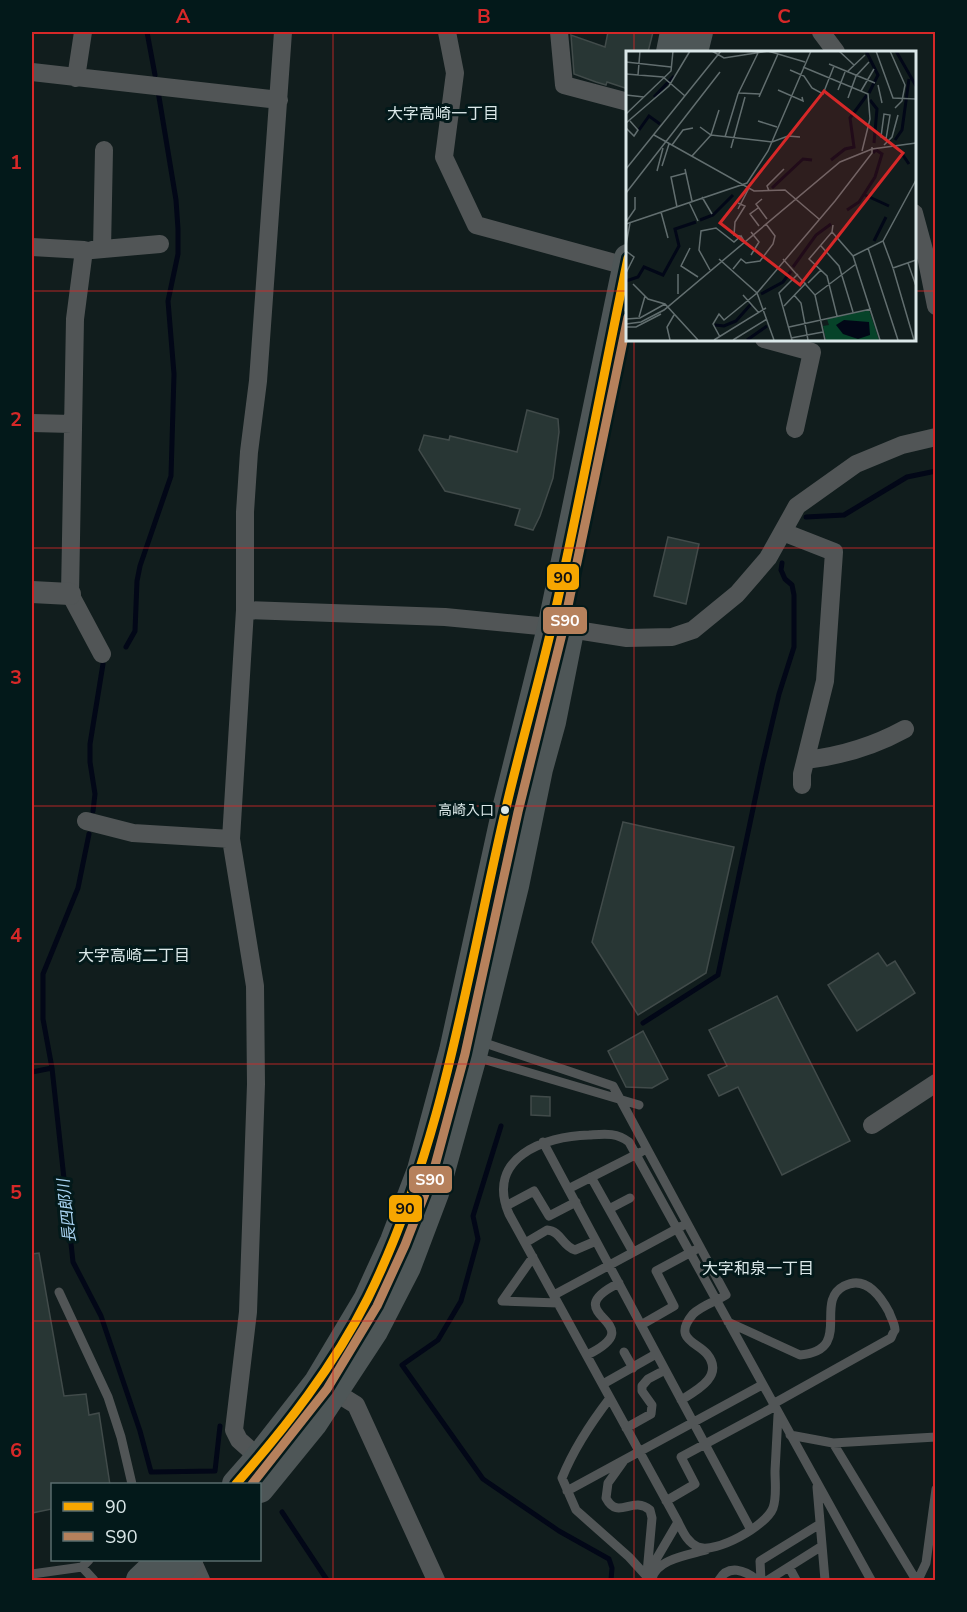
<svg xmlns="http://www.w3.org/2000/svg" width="967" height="1612" font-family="'Nunito Sans','Noto Sans JP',sans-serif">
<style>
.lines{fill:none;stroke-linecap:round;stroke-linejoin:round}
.stream{stroke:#020717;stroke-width:5}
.building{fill:#283634;stroke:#414b4a;stroke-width:1.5}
.service{stroke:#515556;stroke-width:9}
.minor{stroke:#515556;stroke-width:18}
.tertiary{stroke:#515556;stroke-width:22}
.primary{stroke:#4e5657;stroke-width:28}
.bus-1-casing{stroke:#03191a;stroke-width:14}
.bus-2-casing{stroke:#03191a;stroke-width:14}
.bus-1{stroke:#f7a600;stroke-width:9}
.bus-2{stroke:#b6815c;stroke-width:9}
.grid{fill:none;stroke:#d62828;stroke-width:1.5;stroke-opacity:0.55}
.bus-dot{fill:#dbe8e9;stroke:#03191a;stroke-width:2}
.labels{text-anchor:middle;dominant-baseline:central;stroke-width:6;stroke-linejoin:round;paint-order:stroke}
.bus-label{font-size:14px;fill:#dbe8e9;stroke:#03191a;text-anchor:end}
.neighbourhood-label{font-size:16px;fill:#dbe8e9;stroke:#03191a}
.water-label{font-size:16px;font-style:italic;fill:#a8d2f1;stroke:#03191a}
.inset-river{fill:none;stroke:#020717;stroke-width:3}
.inset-road{fill:none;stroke:#626e6f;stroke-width:1.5}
.view{fill:#d62828;fill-opacity:0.15;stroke:#d62828;stroke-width:3}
.inset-edge{fill:none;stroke:#dbe8e9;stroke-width:3}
.line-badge{stroke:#03191a;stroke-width:2}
.badge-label{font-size:16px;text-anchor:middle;font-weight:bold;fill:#fff}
.pale-badge-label{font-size:16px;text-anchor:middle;font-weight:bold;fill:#111}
.neatline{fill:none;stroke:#d62828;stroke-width:2}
.grid-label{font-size:20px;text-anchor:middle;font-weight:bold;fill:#d62828}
</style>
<rect width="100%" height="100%" fill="#111d1d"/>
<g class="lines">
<path class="stream" d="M147 32 155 75
M806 517 844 515 907 477 936 471
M126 647 135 631 137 581 140 566 171 476 174 374 168 301 178 254V229L176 200 158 91
M93 811 95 794 90 762V744L103 664
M89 834 78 888 43 974V1019L52 1068 73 1262 101 1316 140 1431 151 1472 215 1471 220 1426
M643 1023 718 975 762 766 779 694 794 647V595L792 585 785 579 781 570 782 563
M32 1072 52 1068
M501 1126 473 1216 478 1239 461 1301 438 1340 402 1365 483 1479 559 1531 609 1559 612 1568 611 1580
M282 1512 327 1580"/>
</g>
<path class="building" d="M608 32H653L648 52H628V89L607 82 606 85 596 82 574 74 571 35 605 47Z
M527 410 558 419 559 432 553 478 540 516 533 530 515 525 520 509 445 491 419 450 424 435 449 440 450 436 517 452Z
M668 537 699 544 686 604 654 596Z
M623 822 734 847 706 973 638 1015 592 942Z
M878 953 887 966 895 961 915 993 857 1031 828 985Z
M777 996 850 1141 782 1175 738 1087 719 1096 708 1075 727 1066 709 1030Z
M643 1031 668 1079 652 1088 626 1087 608 1051Z
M531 1096 550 1097V1116L531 1115Z
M39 1253 64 1396 86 1394 89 1415 99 1413 110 1485H52V1509L32 1513V1254Z"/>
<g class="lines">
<path class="service" d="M479 1041 613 1086 726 1295C716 1301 701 1306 693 1314 672 1339 697 1342 707 1354 725 1376 696 1391 681 1400
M476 1057 639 1105
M543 1142 751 1530
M591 1177 633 1252
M568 1189 641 1152
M506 1206 534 1191 549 1216 576 1202
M609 1209 630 1198
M525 1243 547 1230C561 1231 562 1246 575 1250L596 1241
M533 1257 502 1301 558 1303
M59 1292 108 1397 121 1437 132 1484
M554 1295 682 1226
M728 1322 800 1355C854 1350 813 1302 844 1286 865 1275 880 1295 889 1312 891 1318 895 1324 895 1330 894 1330 891 1338 891 1338L773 1404
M641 1325 674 1306 656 1271 695 1250
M624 1352 633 1368
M587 1355C656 1321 552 1316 619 1283
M603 1384 656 1354
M610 1398 678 1522
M626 1428 651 1414 652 1405 642 1391V1386L648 1379 665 1370
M790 1435 833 1443 936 1437
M833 1443 916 1580
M623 1462 608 1483 606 1498C618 1521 632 1495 650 1510L652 1518 647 1573
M817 1487 825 1580
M567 1491 762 1385
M666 1501 695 1484 681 1457 774 1407
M82 1567 94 1580
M789 1567 796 1580
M32 1574 82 1567 89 1560
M647 1575 678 1522C683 1532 687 1542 698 1547 716 1554 766 1526 773 1508 777 1497 775 1483 775 1471 776 1453 777 1434 778 1415
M652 1579C656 1559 689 1555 706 1550
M650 1580 629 1557 576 1510 562 1478C574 1448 590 1424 610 1398L509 1214C485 1158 544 1136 589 1135 604 1134 616 1132 629 1142L871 1580
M719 1580C728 1564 745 1570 757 1580
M761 1580 760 1561 820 1524
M768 1580 822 1546
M918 1580 926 1563 936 1489"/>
<path class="minor" d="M447 32 455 73 444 157 476 225 626 266
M559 32 564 85 628 102
M821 32 836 52
M32 72 279 100
M76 78 83 32
M914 213 927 261 936 306
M32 247 84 250 75 319 70 594 102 654
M102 249 104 150
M92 250 160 244
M764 339 812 352 795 429
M32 423 72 424
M783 532 834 552 825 681 802 774V785
M245 610 445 617 570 629 627 638 672 637 693 630 737 594 768 558 797 506 856 464 902 445 936 437
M806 760C841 756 874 746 905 729
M86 821 133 833 231 839
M872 1125 936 1083
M327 1387 356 1405 436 1580
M267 1465 239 1440 234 1430 248 1312 256 1084 255 986 231 839 245 610V512L249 452 258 381 283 32
M192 1560 201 1580"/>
<path class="tertiary" d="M32 592 70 594"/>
<path class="primary" d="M670 52 674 32
M694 52 699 32
M236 1484 258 1459 318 1382 367 1300 394 1241 421 1170 453 1051 506 809 551 628 628 258
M260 1489 313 1424 374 1331 407 1267 435 1193 473 1056 515 886 539 769 552 722 571 626
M140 1580 161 1560
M170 1580 189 1560"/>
<defs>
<path id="bus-1" d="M236 1484C286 1427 334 1366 368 1298 444 1144 467 973 506 808 520 748 537 689 551 630 579 507 602 382 628 258"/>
<path id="bus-2" d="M252 1484 327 1389 377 1306 405 1245 433 1173 465 1054 518 812 563 630 628 317"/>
</defs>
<use href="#bus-1" class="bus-1-casing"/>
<use href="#bus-2" class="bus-2-casing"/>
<use href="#bus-1" class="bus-1"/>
<use href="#bus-2" class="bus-2"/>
</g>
<path class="grid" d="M333 32V1580M634 32V52M32 291H628M914 291H936M634 339V1580M32 548H936M32 806H936M32 1064H936M32 1321H936"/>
<circle class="bus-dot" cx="505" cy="810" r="5"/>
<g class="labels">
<g class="bus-label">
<text x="494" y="810">高崎入口</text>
</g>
<g class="neighbourhood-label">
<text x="443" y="114">大字高崎一丁目</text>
<text x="134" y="956">大字高崎二丁目</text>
<text x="758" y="1269">大字和泉一丁目</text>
</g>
<g class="water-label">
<text transform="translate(67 1211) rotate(-96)">長四郎川</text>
</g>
</g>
<g transform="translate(626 51)">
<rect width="290" height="290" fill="#111d1d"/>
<path d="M243 259 253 289H200L197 275 203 274 201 268Z" fill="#064329"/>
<path d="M218 269 243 271 244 284 232 288 217 283 210 274Z" fill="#020717"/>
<path class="inset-river" d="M240 0 252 24 243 42M270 0 290 35M28 46 48 25M244 49 251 58 248 92M13 79 23 65 34 73M269 89 276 79 283 28M272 97 283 113M205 109 219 98 228 96 224 67 241 44M146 137 177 108 186 109M239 144 263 155M221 159 233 151 249 126 256 103 250 99 247 102M74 169 87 164 107 144M248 190 260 166M167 216 190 184 205 173M0 230 12 226 18 216 37 224 53 195 49 178 70 171M135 243 157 231 165 220M89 274 98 275 110 270 125 253M121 289 141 275"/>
<path class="inset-road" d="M86 0 98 7 142 0 179 11M213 0 228 14M250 0 267 47 290 48M264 0 279 34 276 50 269 57M0 11 45 16M203 13 249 32M177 16 242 43 244 68 236 100M164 19 178 25 186 37 197 43 208 15M221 21 239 4M0 23 37 26 59 45M12 24 14 0M252 34 256 52M152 39 177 50 176 46M212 39 219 21M235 40 248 18M113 42 134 43M0 44 18 46M133 46 152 3M222 47 230 25 243 11M0 63 45 20 47 0M132 70 151 76M0 72 43 35 64 0M74 76 85 84 93 59M0 77 8 85 12 79 4 70M28 84 128 140 159 139 193 168M99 86 112 43 132 2M260 88 264 64 258 63 255 86 260 87M46 94 57 79 67 77M258 94 266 86 272 64M105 97 119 46M66 105 85 84 146 91 162 85 174 86M36 115 43 93M0 118 95 0M59 118 66 150M31 120 37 97M143 140 141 135 158 118M0 142 94 21M76 146 86 163M136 148 130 153 141 168M63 151 72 170M112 152 119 155 109 171 108 184 114 185M51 156 45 126 60 122M132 157 124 163 133 175M112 158 123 137M35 161 42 187M0 171 9 158V146M0 173 121 132 142 100 185 0M207 174 206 181 183 208 201 225 211 265M206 181 227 205 254 289M257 190 267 217 290 209M0 194 4 172M195 195 213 215 227 261M64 197 55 215 72 226M242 197 272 289M0 200 8 206 0 222M125 204 133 191 125 181M227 205 257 190 290 129M93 208 131 242 148 289M157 208 189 244 199 289M282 212 290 235M267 217 288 289M107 218 115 208 120 212 134 210 147 193 149 185 140 173M84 219 73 199 75 180 90 177 108 191 115 185 118 190M182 232 195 219M7 233 22 248 39 253 72 289M52 243V223M117 244 133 262M168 244 175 252 182 289M189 244 230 213M158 255 180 232M13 266 19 245M0 268 14 267 39 253M0 273 15 271 38 259 214 111 246 98 290 92M0 276H10L35 263M163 276 245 258M94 286 87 273 93 263 98 269 131 242 209 150 246 102V96M165 287 197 281M44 289 41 276 48 264M88 289 140 257M107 289 141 268M166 289 153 242 172 223"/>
<path class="view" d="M198 40 277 102 174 234 94 172Z"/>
<rect width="290" height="290" class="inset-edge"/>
</g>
<g class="line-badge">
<rect x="546" y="563" width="34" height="28" rx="6" fill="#f7a600"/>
<rect x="542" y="606" width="46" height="29" rx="6" fill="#b6815c"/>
<rect x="408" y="1165" width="45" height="29" rx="6" fill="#b6815c"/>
<rect x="388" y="1194" width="35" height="29" rx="6" fill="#f7a600"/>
</g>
<g class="badge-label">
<text x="565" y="626">S90</text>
<text x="430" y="1185">S90</text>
</g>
<g class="pale-badge-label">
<text x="563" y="583">90</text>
<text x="405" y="1214">90</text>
</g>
<rect width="967" height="1612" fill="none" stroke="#03191a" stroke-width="66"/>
<rect x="51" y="1483" width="210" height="78" fill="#03191a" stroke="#596c6d" stroke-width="1.5"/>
<rect x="63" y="1502" width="30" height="9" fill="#f7a600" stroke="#596c6d" stroke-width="1.5"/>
<text x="105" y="1513" font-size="18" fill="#dbe8e9">90</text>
<rect x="63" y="1532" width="30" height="9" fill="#b6815c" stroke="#596c6d" stroke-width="1.5"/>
<text x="105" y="1543" font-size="18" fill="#dbe8e9">S90</text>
<rect x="33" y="33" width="901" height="1546" class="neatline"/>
<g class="grid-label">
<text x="183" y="23">A</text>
<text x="484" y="23">B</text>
<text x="784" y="23">C</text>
<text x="16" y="169">1</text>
<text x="16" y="426">2</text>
<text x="16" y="684">3</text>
<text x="16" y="942">4</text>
<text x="16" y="1199">5</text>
<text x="16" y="1457">6</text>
</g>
</svg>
